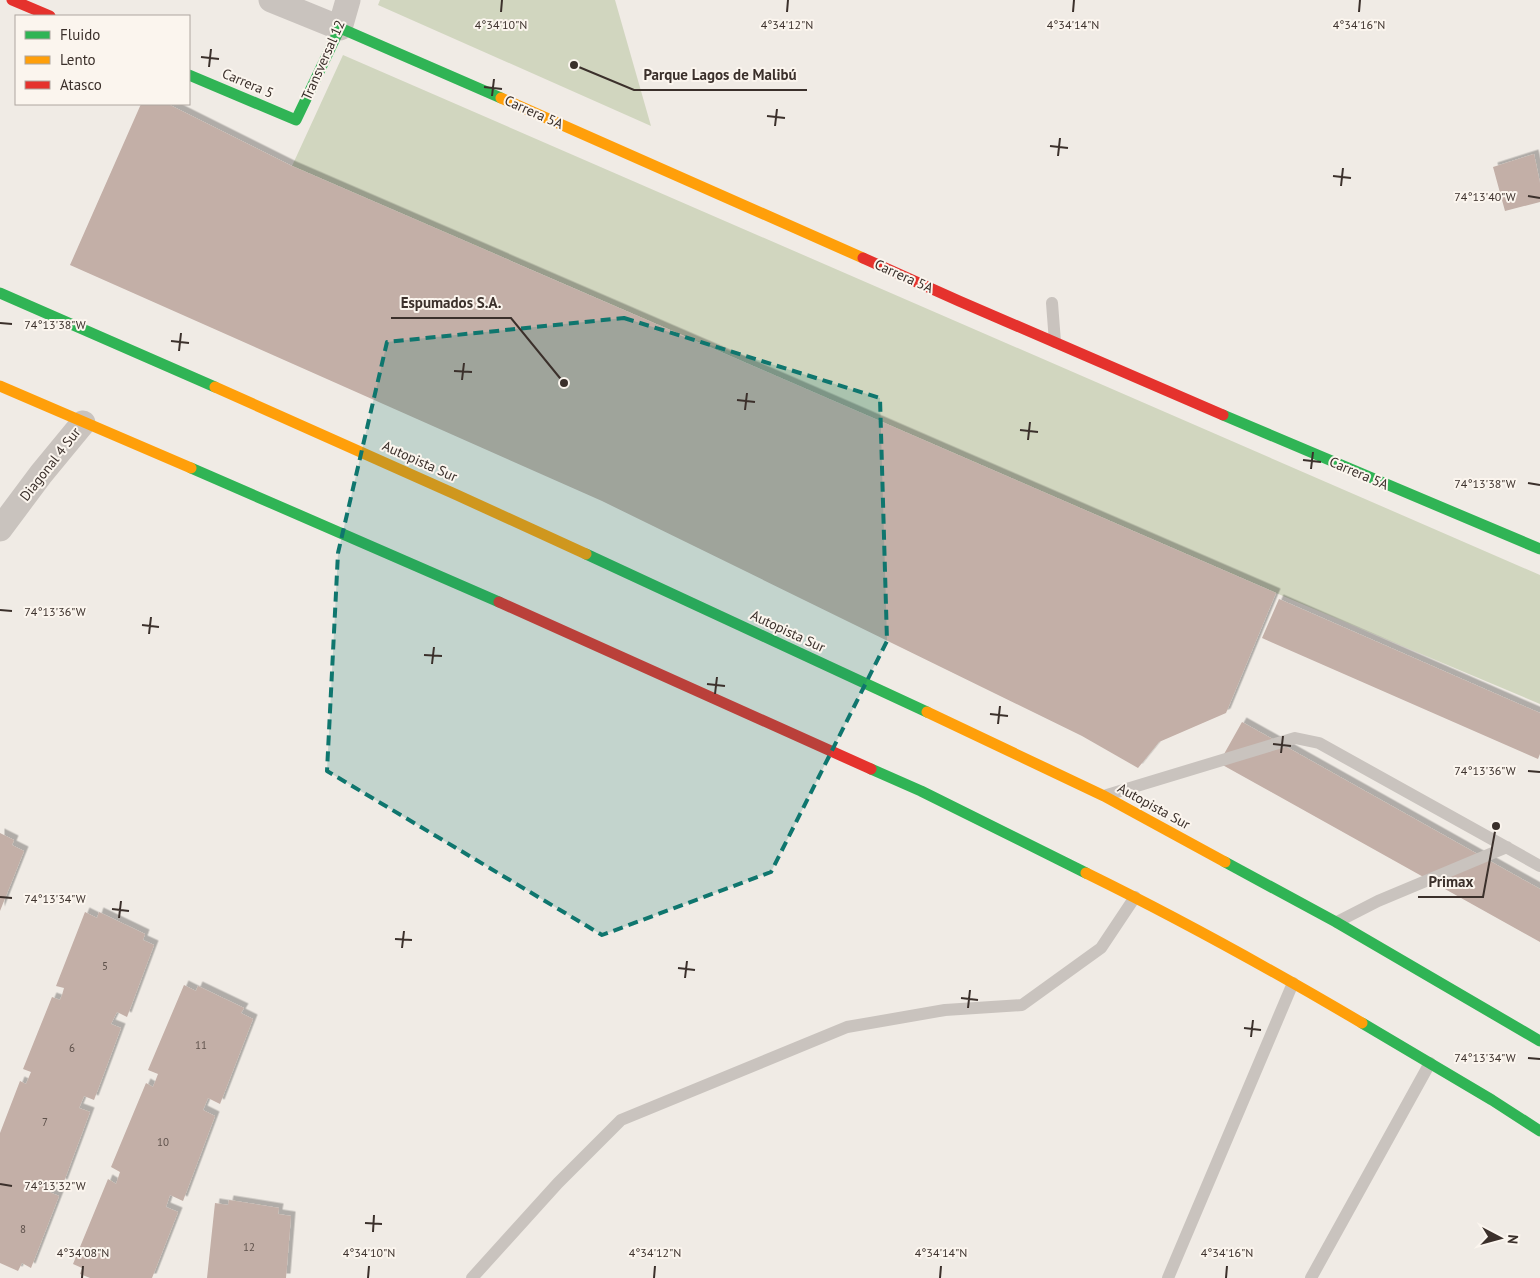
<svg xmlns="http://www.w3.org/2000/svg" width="1540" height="1278" font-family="'PT Sans',sans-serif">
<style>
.green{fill:#d1d6bf}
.building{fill:#c3afa7;filter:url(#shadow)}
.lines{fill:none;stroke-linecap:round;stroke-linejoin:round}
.lane{stroke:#c9c3be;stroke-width:12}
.street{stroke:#c9c3be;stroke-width:25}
.fast{stroke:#30b455;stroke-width:11}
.slow{stroke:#ff9f0a;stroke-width:11}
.jam{stroke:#e5322d;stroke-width:11}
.marked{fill:#0f766e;fill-opacity:0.2;stroke:#0f766e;stroke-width:4;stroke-dasharray:10 6;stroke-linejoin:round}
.ticks{fill:none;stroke:#3b302b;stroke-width:2}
.labels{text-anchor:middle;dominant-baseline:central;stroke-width:4;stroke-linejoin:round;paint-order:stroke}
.number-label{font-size:11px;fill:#5d504a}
.street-label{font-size:14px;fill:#3b302b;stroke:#fbf5ee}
.ticks-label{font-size:12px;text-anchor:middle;fill:#3b302b;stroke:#fbf5ee;stroke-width:4;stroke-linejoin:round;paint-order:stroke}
.leader{fill:none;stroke:#3b302b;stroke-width:2}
.callout-dot{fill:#3b302b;stroke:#fbf5ee;stroke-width:2}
.callout-label{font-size:15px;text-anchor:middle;font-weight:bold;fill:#3b302b;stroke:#fbf5ee;stroke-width:4;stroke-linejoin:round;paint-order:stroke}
</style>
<defs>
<filter id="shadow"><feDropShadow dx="4.5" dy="-4.5" stdDeviation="0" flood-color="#0004"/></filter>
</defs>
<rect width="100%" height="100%" fill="#f0ebe5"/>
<path class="green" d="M380 0H615L651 126 378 5Z
M343 55 1540 575V704L1276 593 292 166Z"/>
<path class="building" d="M141 104H168L292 166 1276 593 1226 713 1159 742 1138 768 1082 736 602 501 70 265Z
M1534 154 1540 183V202L1505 211 1493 167Z
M1279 599 1540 713V754L1538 759 1262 638Z
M1242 722 1540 889V942L1219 763Z
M0 833 14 840 12 845 24 851 0 911Z
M85 912 97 918 99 912 145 934 143 940 154 945 127 1017 117 1012 111 1024 121 1028 94 1100 84 1096 82 1101 79 1108 90 1112 63 1184 54 1180 49 1192 59 1196 31 1268 22 1263 18 1271 0 1263V1133L20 1081 26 1084 31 1072 23 1069 52 997 60 1000 62 995 64 988 56 986Z
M184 985 196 991 198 986 244 1008 241 1013 253 1019 220 1104 208 1098 203 1110 215 1116 183 1201 170 1195 166 1207 178 1212 152 1278H90L80 1274 82 1268 73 1264 108 1179 116 1184 120 1172 111 1167 146 1083 153 1087 158 1074 148 1070Z
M229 1200 279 1208 278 1214 291 1216 286 1278H207L215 1203 228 1205Z"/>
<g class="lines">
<path class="lane" d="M1052 303 1055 342
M1107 795 1295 738 1319 743 1540 866
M1337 922 1378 901 1507 847
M472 1278 558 1183 621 1120 847 1027 945 1010 1022 1005 1101 948 1135 897
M1168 1278 1293 983
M1311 1278 1430 1063"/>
<path class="street" d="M271 0 340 28 348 0
M0 529 41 474 83 423"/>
<path class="fast" d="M189 75 296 120 340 28 501 98
M0 293 215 387
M1223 415 1540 549
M191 468 499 602
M586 554 927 712
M871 769 921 791 1086 873
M1225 862 1336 922 1540 1041
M1362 1023 1492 1100 1540 1131"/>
<path class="slow" d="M501 98 863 258
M0 386 191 468
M215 387 457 495 586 554
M927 712 1104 796 1225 862
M1086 873C1180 919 1272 970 1362 1023"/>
<path class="jam" d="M12 0 50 16
M863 258 959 301 1223 415
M499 602 871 769"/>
</g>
<path class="marked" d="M624 318 880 398 887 641 771 872 602 935 327 771 338 553 387 342Z"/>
<path class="ticks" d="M501 12 502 0M787 12 788 0M1073 12 1074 0M1359 12 1360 0M201 57 219 59M209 67 211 49M484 87 502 89M492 96 494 79M767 116 785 118M775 126 777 109M1050 146 1068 148M1058 156 1060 138M1333 176 1351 178M1341 186 1343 168M1528 196 1540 198M0 323 12 324M171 341 189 343M179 351 181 333M454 371 472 372M462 380 464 363M737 400 755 402M745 410 747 393M1020 430 1038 432M1028 440 1030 422M1303 460 1321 462M1311 469 1313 452M1528 483 1540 485M0 610 12 611M142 625 159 627M149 634 151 617M424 655 442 656M432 664 434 647M707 684 725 686M715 694 717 677M990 714 1008 716M998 724 1000 706M1273 744 1291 746M1281 753 1283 736M1528 771 1540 772M0 897 12 898M112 909 129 911M119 918 121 901M395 939 412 940M402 948 404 931M678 968 695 970M685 978 687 961M961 998 978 1000M968 1008 970 990M1244 1028 1261 1030M1251 1037 1253 1020M1528 1058 1540 1059M0 1184 12 1186M365 1223 382 1224M373 1232 374 1215M82 1278 83 1266M368 1278 369 1266M654 1278 655 1266M940 1278 941 1266M1226 1278 1227 1266"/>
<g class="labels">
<g class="number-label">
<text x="105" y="966">5</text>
<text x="201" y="1045">11</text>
<text x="72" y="1048">6</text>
<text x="45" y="1122">7</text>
<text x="163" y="1142">10</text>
<text x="23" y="1229">8</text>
<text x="249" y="1247">12</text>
</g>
<g class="street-label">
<text transform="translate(323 60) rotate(-66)">Transversal 12</text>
<text transform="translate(248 83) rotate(23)">Carrera 5</text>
<text transform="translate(534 112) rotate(24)">Carrera 5A</text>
<text transform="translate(904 276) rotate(24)">Carrera 5A</text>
<text transform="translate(420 461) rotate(24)">Autopista Sur</text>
<text transform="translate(50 464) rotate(-52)">Diagonal 4 Sur</text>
<text transform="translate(1359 473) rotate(23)">Carrera 5A</text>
<text transform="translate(788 631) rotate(25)">Autopista Sur</text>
<text transform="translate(1154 806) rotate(29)">Autopista Sur</text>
</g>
</g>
<g class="ticks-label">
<text x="501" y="29">4°34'10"N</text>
<text x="787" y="29">4°34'12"N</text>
<text x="1073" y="29">4°34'14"N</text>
<text x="1359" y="29">4°34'16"N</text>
<text x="1485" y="201">74°13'40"W</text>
<text x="55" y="329">74°13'38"W</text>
<text x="1485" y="488">74°13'38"W</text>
<text x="55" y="616">74°13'36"W</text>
<text x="1485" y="775">74°13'36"W</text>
<text x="55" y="903">74°13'34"W</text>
<text x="1485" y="1062">74°13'34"W</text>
<text x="55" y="1190">74°13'32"W</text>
<text x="83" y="1257">4°34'08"N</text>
<text x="369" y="1257">4°34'10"N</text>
<text x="655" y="1257">4°34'12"N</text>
<text x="941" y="1257">4°34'14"N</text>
<text x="1227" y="1257">4°34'16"N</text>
</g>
<path class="leader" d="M574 65L634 90H807M564 383L511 318H391M1496 826L1483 897H1418"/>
<g class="callout-dot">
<circle cx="574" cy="65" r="5"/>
<circle cx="564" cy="383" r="5"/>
<circle cx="1496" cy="826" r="5"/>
</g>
<g class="callout-label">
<text x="720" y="80">Parque Lagos de Malibú</text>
<text x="451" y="308">Espumados S.A.</text>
<text x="1451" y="887">Primax</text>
</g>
<rect x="15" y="15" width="175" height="90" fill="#fbf5ee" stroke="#aea6a0"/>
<rect x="25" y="31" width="25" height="8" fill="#30b455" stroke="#aea6a0"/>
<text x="60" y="40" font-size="15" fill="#3b302b">Fluido</text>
<rect x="25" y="56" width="25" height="8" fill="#ff9f0a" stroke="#aea6a0"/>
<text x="60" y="65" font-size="15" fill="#3b302b">Lento</text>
<rect x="25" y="81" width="25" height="8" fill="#e5322d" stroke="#aea6a0"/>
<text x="60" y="90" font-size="15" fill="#3b302b">Atasco</text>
<g transform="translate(1500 1238) rotate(96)" stroke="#fbf5ee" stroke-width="4" paint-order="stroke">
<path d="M0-4L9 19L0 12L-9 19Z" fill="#3b302b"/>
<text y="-8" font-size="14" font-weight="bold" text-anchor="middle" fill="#3b302b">N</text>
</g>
</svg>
